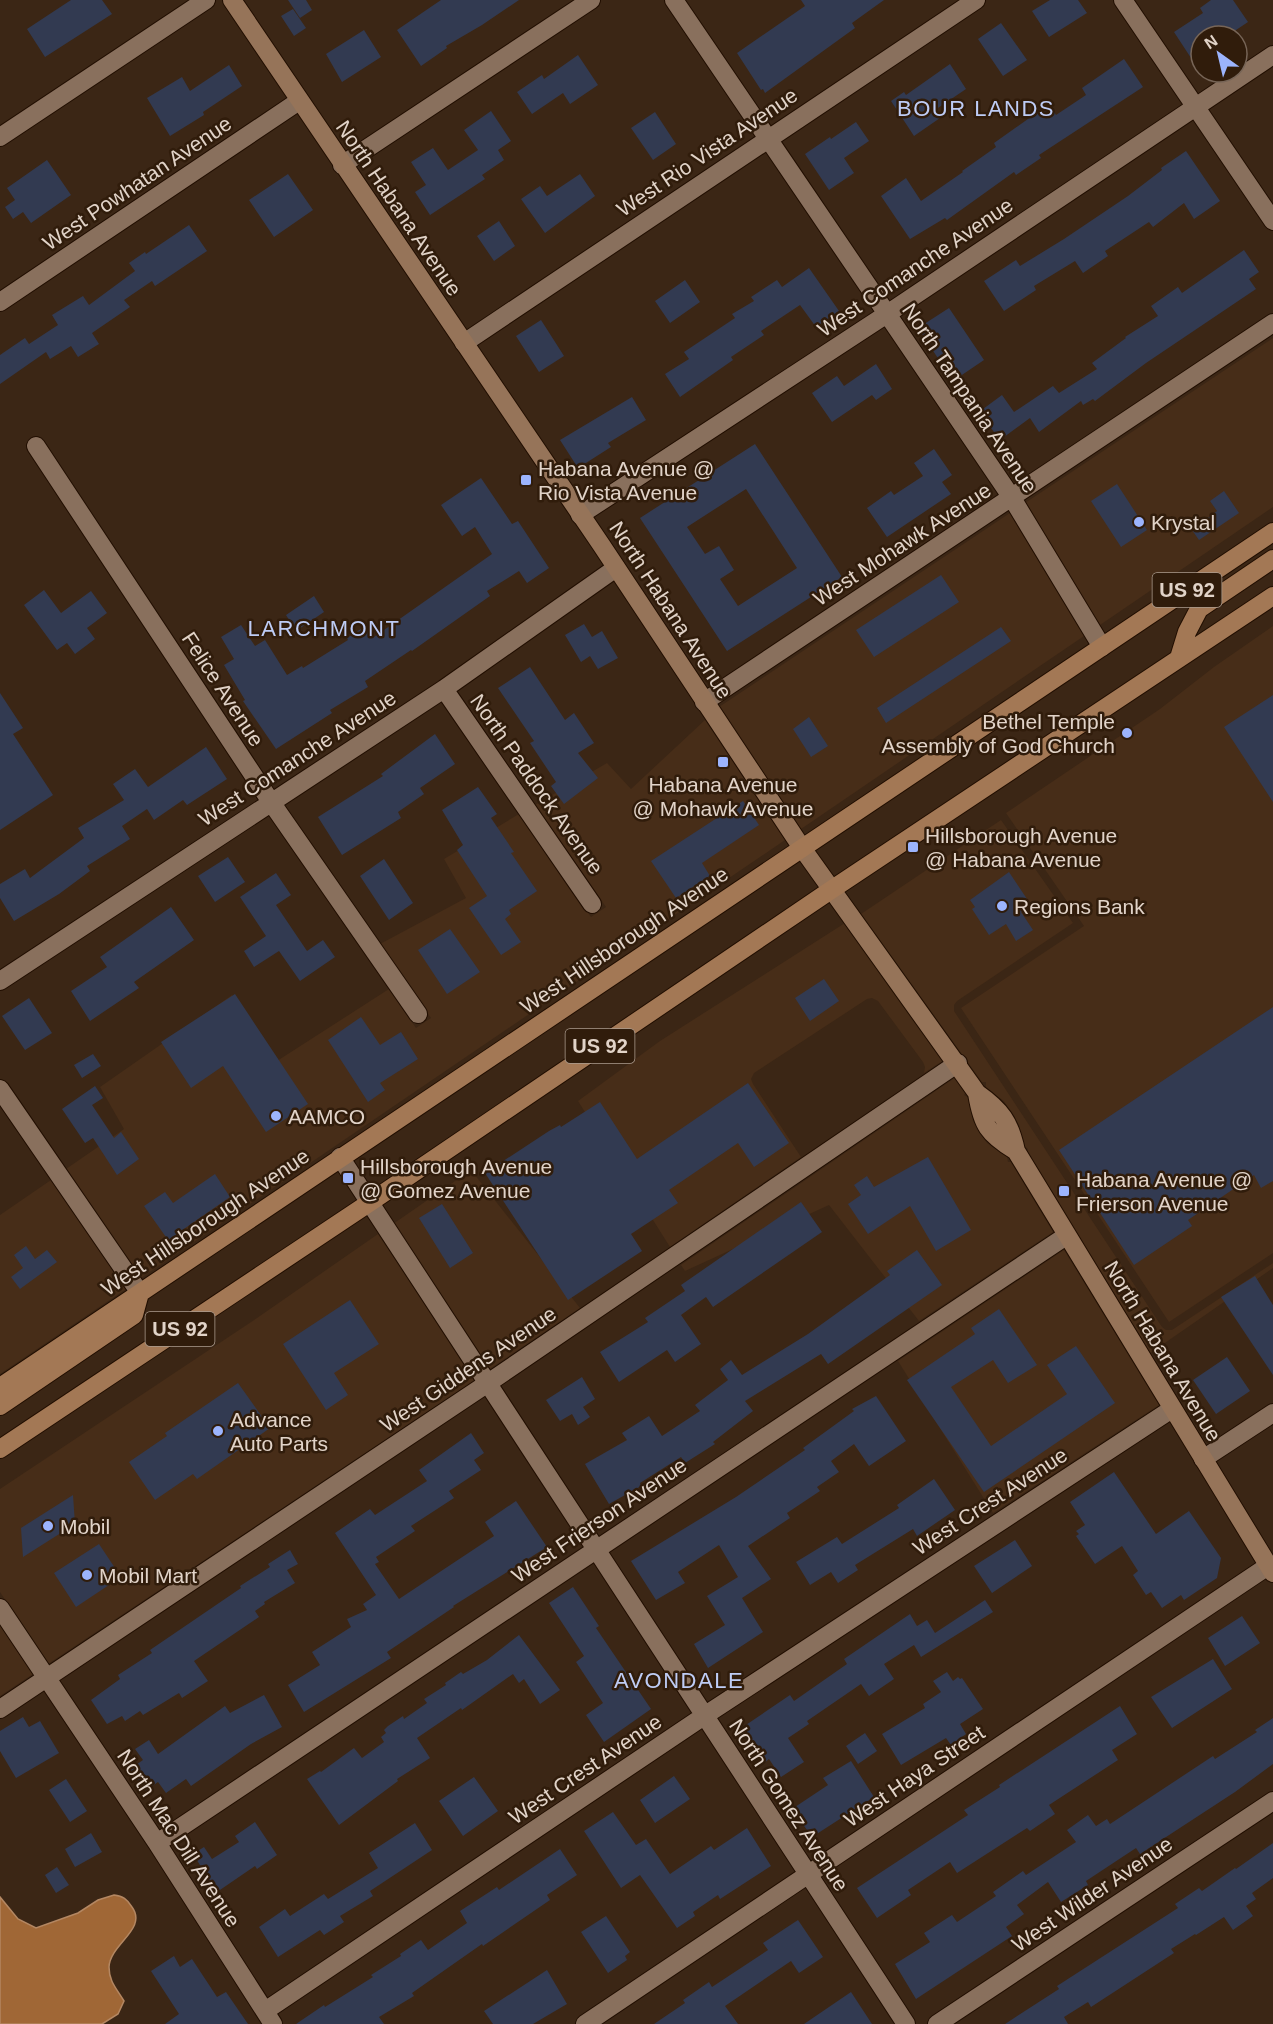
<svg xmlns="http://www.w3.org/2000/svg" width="1273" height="2024" font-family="Arial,sans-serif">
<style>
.built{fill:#472d18}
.water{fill:#a06736;stroke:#b48762;stroke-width:1.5}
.building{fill:#323a51;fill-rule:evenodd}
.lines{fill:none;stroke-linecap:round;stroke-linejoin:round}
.street-casing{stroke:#210e01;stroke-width:20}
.secondary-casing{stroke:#210e01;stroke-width:20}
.primary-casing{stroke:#210e01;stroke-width:20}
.street{stroke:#89705d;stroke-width:18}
.secondary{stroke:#967459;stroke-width:18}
.primary{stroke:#a37855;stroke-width:18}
.poi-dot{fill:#9cb4fd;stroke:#301c0b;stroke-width:2}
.labels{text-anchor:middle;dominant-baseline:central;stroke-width:5;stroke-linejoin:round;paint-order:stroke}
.shield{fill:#301c0b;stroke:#ac9c8f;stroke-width:1.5}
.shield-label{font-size:20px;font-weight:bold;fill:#e1d3c8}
.street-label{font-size:21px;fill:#e1d3c8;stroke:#301c0b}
.poi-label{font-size:21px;fill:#e1d3c8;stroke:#301c0b;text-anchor:start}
.neighbourhood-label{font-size:22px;letter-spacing:1.5px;fill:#beccf5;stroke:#301c0b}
</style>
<rect width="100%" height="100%" fill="#3b2615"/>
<path class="built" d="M1273 338V507L1100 625 1025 503Z
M1010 513 1084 636 801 829 719 707Z
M1273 626V1253L1169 1322 961 1008 1084 926 1006 813 1160 709 1214 667Z
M705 720 785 840 141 1278 66 1169 124 1129 100 1087 232 995 277 1061 389 989 416 1028 431 1018 380 944 466 898 444 859 519 814 591 917 606 907 535 805 607 763 631 789Z
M1001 820 1073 923 957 1001 954 1005V1011L1162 1327 1166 1330H1172L1273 1263V1268L1149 1354 1027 1152 1028 1149 1024 1146 1019 1125 1004 1101 986 1088V1082H982L861 914Z
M845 923 944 1060 924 1073 925 1067 923 1062 878 1001 872 998 867 999 754 1073 751 1079 753 1084 801 1157 670 1247 578 1101 660 1041Z
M956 1077 966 1092 964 1095 969 1098 973 1121 987 1143 1007 1157 1008 1162H1011L1053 1232 919 1321 829 1205 685 1271 681 1265Z
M471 1170 580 1308 490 1369 393 1224Z
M51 1180 126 1289 0 1374V1215Z
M378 1234 475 1380 48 1664 0 1592V1489L257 1318Z
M1064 1250 1159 1405 993 1513 898 1361Z
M0 1625 33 1674 0 1696Z"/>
<path class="water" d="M114 1895C123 1896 127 1899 132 1907 148 1929 110 1944 109 1967 109 1982 117 1989 124 2001L118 2014 102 2024H0V1897L18 1919 36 1928 78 1913 98 1900Z"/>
<path class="building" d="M71 0H102L112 14 45 57 27 29Z
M288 0H306L312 10 300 18Z
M441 0H519L482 25 446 46 447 48 421 66 397 30Z
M801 0H884L852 23 855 28 765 93 763 89 761 90 737 53 805 6Z
M1050 0H1078L1087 13 1049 37 1032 11Z
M1211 0H1233L1248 22 1227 36H1201V52L1191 58 1174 32 1203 13 1200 8Z
M293 9 306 28 294 36 281 16Z
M1001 23 1027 60 1003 76 978 39Z
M364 30 381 57 342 82 326 54Z
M578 55 598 85 570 104 563 93 532 114 517 92 542 75 544 79Z
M1124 59 1143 87 1039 155 1041 158 1016 175 1014 172 947 220 945 218 910 239 881 196 906 178 921 201 963 172 962 171 996 147 994 143 1049 104 1056 115 1086 95 1082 88Z
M950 64 966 89 935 110 940 118 914 136 891 101 904 92 906 95Z
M229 65 242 86 203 112 204 115 170 136 147 98 182 77 190 91Z
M491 111 511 141 498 150 504 160 482 175 485 179 430 215 415 192 426 185 411 162 433 148 448 170 478 150 464 130Z
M655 112 676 144 653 160 631 128Z
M856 122 869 141 844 158 854 173 829 190 805 154 830 137 831 139Z
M1186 151 1220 201 1194 219 1184 203 1153 227 1149 222 1105 251 1108 256 1083 273 1075 261 1034 286 1036 290 1004 311 984 281 1016 260 1020 266 1064 239 1128 196 1162 170 1161 168Z
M47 160 71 195 31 223 23 212 13 219 5 207 15 200 7 188Z
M288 174 313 210 274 237 249 200Z
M580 174 595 196 545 233 521 199 540 186 547 196Z
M499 221 515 246 494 261 477 236Z
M189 225 207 251 155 286 152 281 124 300 130 307 92 333 99 344 78 357 71 346 50 359 46 352 0 384V355L25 338 29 344 58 325 52 315 83 296 89 305 135 271 129 263 145 252 146 254Z
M1244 250 1259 272 1249 279 1256 289 1146 363 1095 401 1093 399 1083 405 1081 401 1039 432 1030 418 1000 440 979 412 1002 395 1014 412 1053 386 1059 393 1097 369 1092 363 1126 338 1125 337 1158 316 1151 306 1178 287 1182 293Z
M809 268 839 311 816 327 800 305 761 331 764 335 731 357 733 360 680 397 665 374 689 359 684 352 735 318 732 314 754 301 751 297 777 280 782 287Z
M685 280 700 302 670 323 655 301Z
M949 308 984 360 953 381 918 328Z
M541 320 564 356 539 372 516 336Z
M876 364 892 389 876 400 872 395 832 422 812 393 837 376 844 386Z
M632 397 646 420 608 443 611 447 578 468 560 440Z
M755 444 842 577 727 651 640 518ZM746 489 797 568 738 606 720 579 734 570 719 546 705 554 687 527Z
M934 449 952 475 942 482 951 494 887 537 867 508 891 491 894 495 923 476 914 463Z
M481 478 512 524 518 521 549 568 527 583 519 571 487 591 490 596 412 651 411 650 365 681 368 687 330 710 332 713 276 749 243 701 245 700 224 665 234 659 221 637 241 625 255 646 265 640 287 675 302 666 303 668 348 640 347 638 367 625 374 637 492 554 475 527 462 536 441 505Z
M1117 484 1147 530 1121 547 1091 501Z
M1224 491 1239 513 1199 540 1192 530 1217 511 1210 501Z
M941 575 959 602 874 657 856 630Z
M44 590 61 613 91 591 107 613 87 628 95 639 75 654 67 643 57 650 24 605Z
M314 596 324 612 296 631 286 615Z
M584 624 592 637 602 631 618 658 598 669 590 656 581 662 565 635Z
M1001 627 1011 641 886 723 877 708Z
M530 667 565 720 574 713 594 743 578 753 598 778 564 804 551 786 556 782 530 743 534 741 498 688Z
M0 693 23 728 13 734 53 795 0 830Z
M1273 695V802L1224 727Z
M809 717 828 746 811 757 793 729Z
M435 734 455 764 420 788 424 794 398 812 401 818 342 855 318 817 383 776 381 774Z
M206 747 227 779 187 805 183 800 154 820 147 809 122 826 130 839 87 866 90 871 59 894 14 921 0 898V884L25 869 30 878 84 838 78 828 124 800 113 784 135 769 148 787Z
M478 787 497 814 491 818 514 852 511 853 537 891 509 910 511 914 505 919 521 942 501 955 469 908 487 896 457 850 463 845 442 810Z
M743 801 759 825 702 863 710 876 676 898 651 861Z
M228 857 245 882 215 902 198 876Z
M384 859 413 903 389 920 360 876Z
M1009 872 1031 905 1021 912 1033 930 1016 941 1006 924 989 935 972 909 975 907 970 900Z
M276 873 291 895 276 905 307 951 323 940 335 957 300 981 279 951 254 967 244 951 266 936 240 897Z
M171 907 194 940 134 982 139 988 90 1021 71 991 107 967 100 957Z
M450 929 480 972 447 994 418 950Z
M824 979 839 1001 810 1021 795 998Z
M235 994 308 1104 266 1132 223 1066 191 1088 161 1042Z
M29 998 52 1033 25 1050 2 1016Z
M1273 1007V1181L1261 1188 1254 1175 1188 1220 1192 1226 1134 1265 1059 1150Z
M361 1017 380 1045 401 1032 418 1059 380 1083 385 1090 368 1102 328 1040Z
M93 1054 101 1066 82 1078 74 1065Z
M748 1083 789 1143 754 1167 738 1143 669 1190 678 1203 631 1234 642 1251 568 1300 485 1173 549 1131 560 1125 561 1127 600 1102 637 1159Z
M95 1086 103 1098 92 1105 114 1138 121 1132 139 1159 117 1175 93 1138 85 1143 62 1109Z
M928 1157 971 1230 936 1251 910 1206 868 1234 848 1204 861 1195 854 1185 867 1176 874 1187Z
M215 1174 230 1197 168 1240 144 1206 165 1192 173 1203Z
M801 1202 822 1232 713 1307 706 1297 681 1315 701 1344 675 1362 667 1350 619 1382 600 1352 648 1322 645 1318 685 1291 681 1285Z
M442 1204 473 1253 450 1268 419 1218Z
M26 1246 35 1259 47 1250 57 1262 20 1289 11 1277 23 1268 14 1255Z
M917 1250 942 1285 828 1364 821 1354 745 1401 753 1411 713 1442 715 1444 685 1463 681 1457 640 1483 641 1486 609 1504 585 1464 627 1440 622 1433 649 1416 662 1436 700 1411 695 1405 728 1380 720 1369 731 1360 742 1375 808 1334 890 1275 887 1271Z
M1255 1276 1273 1305V1375L1221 1297Z
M350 1300 379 1344 334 1373 348 1395 326 1410 283 1344Z
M999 1309 1037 1365 1008 1383 993 1360 951 1387 991 1446 1067 1394 1047 1365 1076 1346 1115 1403 984 1492 907 1380 975 1334 971 1328Z
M1227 1357 1250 1391 1216 1414 1193 1380Z
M582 1377 595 1399 583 1407 590 1417 578 1425 572 1414 560 1421 546 1400Z
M238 1383 270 1428 197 1479 193 1474 155 1500 129 1462 167 1436 165 1433Z
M876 1396 906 1441 869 1466 854 1444 831 1461 839 1472 817 1487 820 1491 787 1513 790 1518 748 1546 771 1579 742 1598 763 1632 708 1668 694 1644 725 1625 707 1596 738 1577 719 1545 678 1572 685 1583 656 1600 631 1561 736 1497 805 1450 803 1448 854 1411 852 1409Z
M471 1433 484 1453 474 1460 481 1470 449 1491 454 1498 411 1526 415 1531 376 1557 379 1562 375 1564 399 1599 494 1536 485 1522 516 1501 547 1547 453 1606 454 1607 387 1652 391 1658 304 1712 288 1685 320 1665 312 1652 351 1627 347 1619 367 1610 363 1604 376 1595 335 1533 370 1509 375 1515 427 1481 419 1470Z
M1114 1472 1156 1534 1189 1511 1221 1558 1217 1578 1184 1600 1181 1595 1162 1608 1151 1592 1146 1595 1133 1575 1138 1571 1122 1546 1095 1564 1076 1536 1079 1534 1076 1531 1085 1525 1070 1502Z
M934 1479 955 1510 917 1536 913 1529 855 1565 858 1570 838 1583 831 1572 810 1585 796 1562 837 1537 842 1544 899 1508 897 1505Z
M73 1495 75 1524 23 1557 21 1528Z
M1015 1540 1032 1566 992 1593 974 1566Z
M99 1544 121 1577 76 1607 54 1573Z
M290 1550 298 1564 287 1570 295 1583 264 1602 265 1604 255 1611 259 1617 194 1661 208 1681 182 1698 179 1693 143 1715 140 1711 125 1721 122 1716 107 1724 91 1700 120 1679 118 1675 152 1653 150 1650 241 1588 240 1586 270 1567 268 1564Z
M573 1587 599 1626 596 1628 651 1709 604 1742 586 1715 603 1703 576 1662 584 1656 549 1603Z
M985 1600 993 1612 921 1657 914 1645 884 1664 894 1679 869 1696 861 1684 807 1721 809 1724 788 1738 804 1762 781 1777 769 1759 764 1763 740 1729 790 1695 794 1701 847 1664 844 1659 910 1614 917 1626 927 1620 935 1633Z
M1242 1616 1260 1643 1225 1666 1208 1638Z
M519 1635 560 1690 540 1704 524 1679 519 1683 513 1674 462 1710 461 1708 417 1738 430 1758 397 1779 398 1781 339 1825 307 1779 320 1771 321 1772 354 1748 362 1758 384 1742 381 1737 386 1733 384 1730 388 1726 403 1716 404 1719 427 1703 424 1699 446 1685 445 1683 461 1672 463 1674 487 1660Z
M1213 1659 1232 1689 1172 1728 1151 1697Z
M947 1672 953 1681 958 1677 960 1679 962 1678 983 1709 960 1724 966 1734 951 1745 946 1738 901 1765 882 1734 925 1708 923 1704 941 1692 933 1681Z
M264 1695 282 1727 251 1744 191 1786 186 1779 166 1793 158 1782 145 1791 130 1769 143 1760 135 1749 149 1740 158 1754 225 1706 230 1713Z
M1120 1706 1137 1734 1112 1750 1118 1760 1049 1805 1055 1814 1030 1831 1027 1828 957 1873 950 1862 908 1890 911 1895 877 1918 857 1888 968 1815 964 1810 1000 1787 999 1785Z
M23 1717 29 1727 40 1721 59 1753 16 1778 0 1751V1731Z
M1273 1718V1764L1235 1792 1140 1854 1136 1848 1086 1881 1088 1885 1061 1902 1048 1882 1017 1905 1024 1914 1006 1927 1012 1936 916 1999 895 1964 930 1942 924 1933 952 1915 957 1922 996 1896 993 1892 1023 1871 1026 1875 1076 1842 1067 1830 1088 1815 1096 1826 1107 1819 1110 1824 1213 1756 1215 1759 1257 1732 1255 1730Z
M865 1733 877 1751 858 1764 846 1746Z
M851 1761 874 1797 812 1837 792 1809 828 1785 823 1778Z
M674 1776 690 1799 655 1823 640 1800Z
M474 1777 498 1811 463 1836 439 1801Z
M66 1779 87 1811 70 1822 49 1790Z
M613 1812 636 1845 646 1839 670 1874 711 1846 714 1850 747 1828 771 1866 720 1899 718 1895 693 1912 695 1916 677 1928 640 1875 621 1888 584 1831Z
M255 1822 277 1855 257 1869 255 1866 217 1892 193 1854 204 1847 212 1859 239 1842 235 1836Z
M415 1823 432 1850 370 1891 373 1896 340 1916 344 1922 324 1935 320 1930 278 1957 259 1927 285 1909 290 1916 324 1894 328 1899 378 1868 369 1853Z
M91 1833 102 1852 75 1867 65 1849Z
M1273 1843V1878L1252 1893 1256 1899 1246 1906 1253 1916 1233 1930 1224 1917 1196 1935 1195 1934 1171 1949 1174 1953 1091 2007 1088 2002 1064 2017 1068 2024H1005L1059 1989 1057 1986 1178 1908 1175 1904 1199 1888 1202 1891 1235 1868 1236 1869Z
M560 1849 577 1875 547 1895 550 1900 483 1946 482 1944 412 1993 414 1996 379 2017 384 2024H296L324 2005 325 2007 373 1977 371 1975 401 1956 400 1954 421 1940 428 1950 467 1923 460 1911 497 1887 499 1890Z
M57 1867 69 1885 56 1893 45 1875Z
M606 1916 630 1952 625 1956 627 1960 608 1973 581 1932Z
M798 1920 823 1957 799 1973 791 1961 725 2006 738 2024H654L685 2003 683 2000 709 1982 712 1987 768 1950 763 1943Z
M174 1956 180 1967 192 1959 217 1997 226 1992 248 2024H165L179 2014 151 1971Z
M547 1970 567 2004 533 2024H493L484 2011Z
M851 1992 872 2024H804Z"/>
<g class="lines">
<defs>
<path id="street" d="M674 0 1012 498 1102 647
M1123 0 1273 221
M0 137 206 0
M342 165 591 0
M0 302 299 101
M464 343 976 0
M36 446 271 802 418 1014
M580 515 887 314 1273 55
M444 689 592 904
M704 702 1273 323
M0 981 444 689 616 568
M0 1089 140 1293
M340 1157 906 2024
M1203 1459 1273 1413
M0 1608 157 1843 273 2024
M0 1709 488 1383 958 1063
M157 1843 1066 1236
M265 2011 704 1716 1172 1409
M585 2024 1268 1566
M937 2024 1273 1801"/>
<path id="secondary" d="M232 0 602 546 802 848 977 1093C1001 1110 1010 1122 1016 1151L1273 1573
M977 1093C982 1125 988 1134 1016 1151"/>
<path id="primary" d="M1179 658 1187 632 1199 609 1273 559
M0 1387 1273 532
M0 1406 134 1315 140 1293
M0 1449 369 1203 831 890 1273 596"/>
</defs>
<use href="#street" class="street-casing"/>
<use href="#secondary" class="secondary-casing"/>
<use href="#primary" class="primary-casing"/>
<use href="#street" class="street"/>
<use href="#secondary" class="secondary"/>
<use href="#primary" class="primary"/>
</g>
<g class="poi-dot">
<rect x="520" y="474" width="12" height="12" rx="3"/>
<circle cx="1139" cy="522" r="6"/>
<circle cx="1127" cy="733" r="6"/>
<rect x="717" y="756" width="12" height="12" rx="3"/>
<rect x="907" y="841" width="12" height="12" rx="3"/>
<circle cx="1002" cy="906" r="6"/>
<circle cx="276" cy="1116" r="6"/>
<rect x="342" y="1172" width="12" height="12" rx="3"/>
<rect x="1058" y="1185" width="12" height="12" rx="3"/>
<circle cx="218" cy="1431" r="6"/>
<circle cx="48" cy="1526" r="6"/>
<circle cx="87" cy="1575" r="6"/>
</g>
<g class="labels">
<g class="shield">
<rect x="1152.5" y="573" width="69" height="34" rx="4.5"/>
<rect x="565.5" y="1029" width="69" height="34" rx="4.5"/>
<rect x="145.5" y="1312" width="69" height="34" rx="4.5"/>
</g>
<g class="shield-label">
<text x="1187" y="590">US 92</text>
<text x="600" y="1046">US 92</text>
<text x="180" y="1329">US 92</text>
</g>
<g class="street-label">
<text transform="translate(707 152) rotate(-34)">West Rio Vista Avenue</text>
<text transform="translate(137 183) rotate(-34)">West Powhatan Avenue</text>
<text transform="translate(399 208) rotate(56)">North Habana Avenue</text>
<text transform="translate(915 267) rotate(-34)">West Comanche Avenue</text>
<text transform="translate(970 398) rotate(56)">North Tampania Avenue</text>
<text transform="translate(902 544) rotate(-33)">West Mohawk Avenue</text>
<text transform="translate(671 610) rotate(57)">North Habana Avenue</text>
<text transform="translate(223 689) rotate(57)">Felice Avenue</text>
<text transform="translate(297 758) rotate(-33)">West Comanche Avenue</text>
<text transform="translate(537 784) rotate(55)">North Paddock Avenue</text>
<text transform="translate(624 940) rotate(-34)">West Hillsborough Avenue</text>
<text transform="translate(205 1222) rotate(-34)">West Hillsborough Avenue</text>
<text transform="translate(1163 1351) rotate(59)">North Habana Avenue</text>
<text transform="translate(468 1369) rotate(-34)">West Giddens Avenue</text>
<text transform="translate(990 1501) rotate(-33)">West Crest Avenue</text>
<text transform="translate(599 1520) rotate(-34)">West Frierson Avenue</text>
<text transform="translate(585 1769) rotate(-34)">West Crest Avenue</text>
<text transform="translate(914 1776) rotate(-34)">West Haya Street</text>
<text transform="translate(789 1805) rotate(57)">North Gomez Avenue</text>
<text transform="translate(179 1838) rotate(57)">North Mac Dill Avenue</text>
<text transform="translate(1092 1894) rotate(-34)">West Wilder Avenue</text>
</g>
<g class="poi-label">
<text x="538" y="468">Habana Avenue @<tspan x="538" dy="24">Rio Vista Avenue</tspan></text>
<text x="1151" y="522">Krystal</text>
<text x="1115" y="721" text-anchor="end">Bethel Temple<tspan x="1115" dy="24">Assembly of God Church</tspan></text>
<text x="723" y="784" text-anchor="middle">Habana Avenue<tspan x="723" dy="24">@ Mohawk Avenue</tspan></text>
<text x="925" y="835">Hillsborough Avenue<tspan x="925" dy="24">@ Habana Avenue</tspan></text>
<text x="1014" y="906">Regions Bank</text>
<text x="288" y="1116">AAMCO</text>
<text x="360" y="1166">Hillsborough Avenue<tspan x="360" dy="24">@ Gomez Avenue</tspan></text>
<text x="1076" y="1179">Habana Avenue @<tspan x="1076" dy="24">Frierson Avenue</tspan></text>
<text x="230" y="1419">Advance<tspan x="230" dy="24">Auto Parts</tspan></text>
<text x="60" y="1526">Mobil</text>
<text x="99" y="1575">Mobil Mart</text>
</g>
<g class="neighbourhood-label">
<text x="976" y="108">BOUR LANDS</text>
<text x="324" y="628">LARCHMONT</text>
<text x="679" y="1680">AVONDALE</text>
</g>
</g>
<g transform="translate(1219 54) rotate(326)"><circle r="28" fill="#301c0b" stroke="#776557" stroke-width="1.5"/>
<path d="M0-4.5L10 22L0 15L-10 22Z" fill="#9cb4fd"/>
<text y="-9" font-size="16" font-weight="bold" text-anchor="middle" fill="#e1d3c8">N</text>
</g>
</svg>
